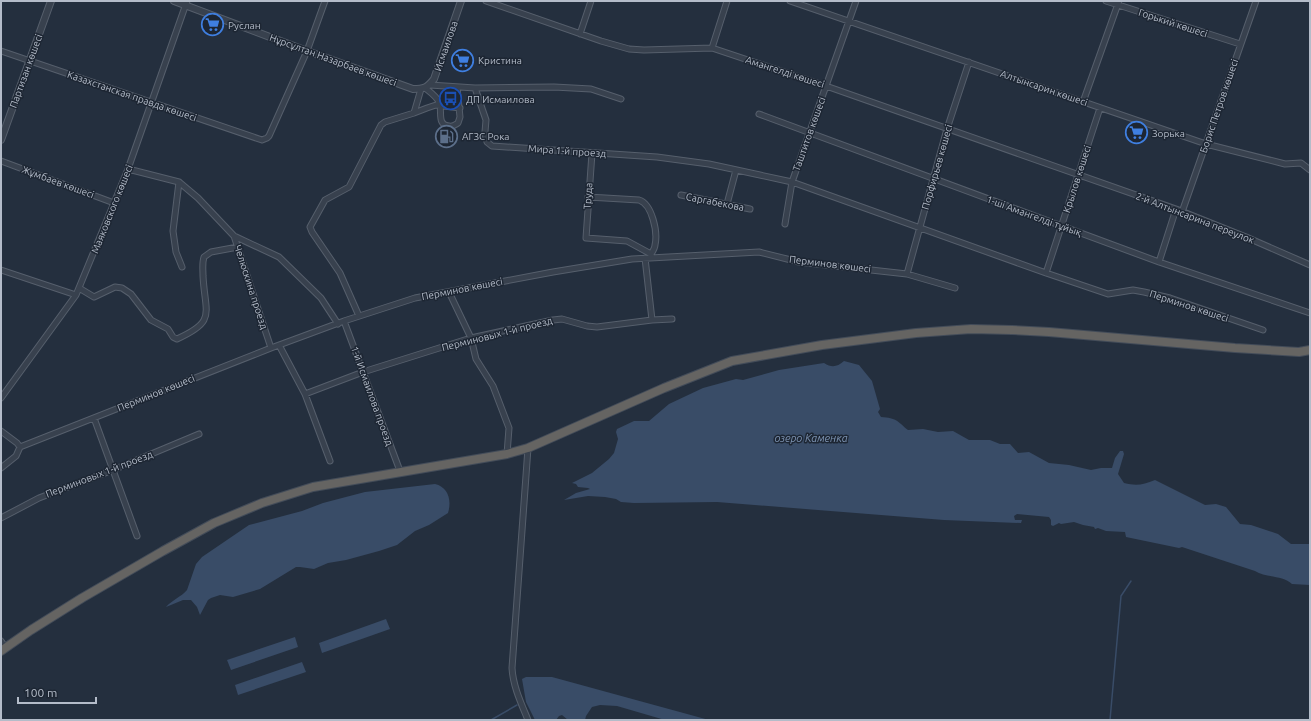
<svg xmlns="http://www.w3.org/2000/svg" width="1311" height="721" font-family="Ubuntu,sans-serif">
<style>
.water{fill:#394c67}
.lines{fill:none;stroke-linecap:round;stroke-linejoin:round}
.stream{stroke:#394c67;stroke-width:1.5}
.minor-casing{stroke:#565f6c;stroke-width:7}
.tertiary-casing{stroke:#565f6c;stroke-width:8}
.trunk-casing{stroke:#434c59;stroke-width:10}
.minor{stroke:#38414e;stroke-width:5}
.tertiary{stroke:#38414e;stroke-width:6}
.trunk{stroke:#656462;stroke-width:8}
.labels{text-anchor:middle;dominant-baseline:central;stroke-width:3;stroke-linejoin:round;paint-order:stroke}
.street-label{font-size:10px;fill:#b4bcc9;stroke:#1d2633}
.poi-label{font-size:10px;fill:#b4bcc9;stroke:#1d2633;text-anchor:start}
.water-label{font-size:11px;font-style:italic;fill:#7c92b1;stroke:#1d2633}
</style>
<rect width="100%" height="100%" fill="#242f3e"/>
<path class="water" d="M844 361 859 365 872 381 880 409 878 412 881 417C897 418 897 421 908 430L923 429 938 432 953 431 969 440H990L1000 444H1010L1018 453 1029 452 1049 463 1069 465 1091 470 1101 468H1112L1115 458 1120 451H1123L1124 454 1118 474 1124 483C1136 486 1143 485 1155 480L1205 505 1216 504 1226 507 1240 524 1251 525 1278 534 1291 544H1310V585L1292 584C1283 575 1266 578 1255 571L1182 547 1179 548 1126 537 1125 532 1106 531 1098 528 1095 529 1094 527 1083 525 1074 522 1061 524 1059 523 1053 526 1051 525V520L1049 517 1017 514 1014 516 1015 520H1022L1021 523 944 520 717 502 634 503 621 502 616 499 605 497 588 496 564 500 576 493 590 489 588 488 578 487 576 484 572 483 592 473 609 459 614 453 618 439 616 432 617 429 634 421H649L669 404 703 388 736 379 743 380 779 370 824 363C832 368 837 367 844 361Z
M435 484C448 487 452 500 448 513L429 525 415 531 397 545 379 551 346 560 328 563 314 569 300 567H296L260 589 233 597 220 595 211 598 208 600 200 615 197 607 191 600H183L166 607C172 600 181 597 187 590L196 564 202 557 249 525 302 511 323 503 365 492Z
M386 619 390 629 322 653 319 643Z
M295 637 298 647 231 670 227 660Z
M302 662 306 672 238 695 235 685Z
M526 677H552L709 720H665L617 706 600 705 592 707 586 716 585 720H568L562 715 559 716 556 720H535L526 702 522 679Z"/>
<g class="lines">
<path class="stream" d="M491 720 517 705
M1110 720 1121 596 1131 581"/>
<defs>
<path id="minor" d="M486 1 601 41 629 49 644 50 712 48 826 86 1176 209 1246 237 1310 265
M790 1 1206 144 1285 164 1301 163 1310 170
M1106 1 1240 44
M580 34 591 1
M712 48 727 1
M1 51 262 140 267 138 269 136 307 51 325 1
M430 85 475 88 554 87 591 89 621 99
M425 88C430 92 436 96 439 102 443 110 436 125 449 126 453 127 455 125 458 123L460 117 457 87
M475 88 486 120 485 132 486 139 487 142 492 146 657 157 709 164 792 182 1046 273 1108 294 1133 290 1144 292 1170 298 1263 330
M1083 102 1119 1
M414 113 427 108 436 105 460 108
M759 114 1159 262 1310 313
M592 153 586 238 627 241 651 254V258
M1 161 114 203
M128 169 179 182 198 198 234 236 271 348
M179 182 173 231 176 252 182 267
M681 195 750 209
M588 197 639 200C652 204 658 232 655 245 655 248 653 251 651 254
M727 204 736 170
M1182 212 1256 1
M785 224 792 182 856 1
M234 236 279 257 321 298 338 324
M645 258 652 320
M1159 262 1176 209
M1 270 76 295
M1046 273 1100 108
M907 274 947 129 969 62
M79 288 94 297 115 287 122 288 131 294 151 320 168 329 173 337 177 339C217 321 205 314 203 276 203 269 202 263 204 257L211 252 238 247
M449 292 471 338 476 359 493 386 509 428 507 454
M359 316 340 273 312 232 310 227 325 200 349 187 381 125 385 122 414 113 421 89
M344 321 400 471
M279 345 305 394 330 461
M305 394 363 372 471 338 553 320 562 319 587 326 597 327 652 320 672 319
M1 398 76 295 128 169 187 1
M94 418 137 536
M1 431 17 443 20 447
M528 448 512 668C513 686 521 703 528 720
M1 468 16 456 20 447 271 348 344 321 415 298 553 272 632 259 759 252 799 262 907 274 955 288
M1 518 39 498 113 470 199 434
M1 641 5 647"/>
<path id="tertiary" d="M174 1 307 51 413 89C424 89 427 88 434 79L461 1
M1 140 51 1"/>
<path id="trunk" d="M1 651 31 630 82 598 163 551 214 523 262 503 313 487 507 454 528 448 664 388 732 361 822 345 916 333 971 329 1012 330 1049 332 1235 348 1299 352 1310 350"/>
</defs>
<use href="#minor" class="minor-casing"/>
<use href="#tertiary" class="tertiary-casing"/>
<use href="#trunk" class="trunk-casing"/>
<use href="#minor" class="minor"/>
<use href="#tertiary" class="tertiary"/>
<use href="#trunk" class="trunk"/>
</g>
<defs>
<symbol id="supermarket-ring" viewBox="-11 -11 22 22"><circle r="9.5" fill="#1d2633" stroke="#3f7fe0" stroke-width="1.5"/><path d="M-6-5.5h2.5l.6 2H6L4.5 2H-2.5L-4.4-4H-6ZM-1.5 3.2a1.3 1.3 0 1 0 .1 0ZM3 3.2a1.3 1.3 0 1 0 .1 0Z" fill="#3f7fe0"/></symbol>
<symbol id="bus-ring" viewBox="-11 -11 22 22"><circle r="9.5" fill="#1d2633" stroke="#1a4fb4" stroke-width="1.5"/><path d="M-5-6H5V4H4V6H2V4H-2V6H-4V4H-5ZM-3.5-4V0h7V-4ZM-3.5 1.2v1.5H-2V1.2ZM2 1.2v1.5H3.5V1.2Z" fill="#1a4fb4"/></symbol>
<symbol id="fuel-ring" viewBox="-11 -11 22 22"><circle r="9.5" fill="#1d2633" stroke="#5c6f8a" stroke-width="1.5"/><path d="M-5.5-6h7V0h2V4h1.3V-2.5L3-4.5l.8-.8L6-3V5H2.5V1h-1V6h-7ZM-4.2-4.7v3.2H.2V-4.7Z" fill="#5c6f8a"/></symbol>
</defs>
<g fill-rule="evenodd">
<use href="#supermarket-ring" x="200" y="12" width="25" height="25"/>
<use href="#supermarket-ring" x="450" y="48" width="25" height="25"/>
<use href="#bus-ring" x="438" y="86" width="25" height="25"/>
<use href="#supermarket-ring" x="1124" y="120" width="25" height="25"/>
<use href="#fuel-ring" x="434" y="124" width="25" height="25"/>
</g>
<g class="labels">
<g class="street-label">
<text transform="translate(1173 23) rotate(18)">Горький көшесі</text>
<text transform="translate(446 46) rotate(-71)">Исмаилова</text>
<text transform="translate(333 60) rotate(20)">Нұрсұлтан Назарбаев көшесі</text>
<text transform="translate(26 71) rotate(-70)">Партизан көшесі</text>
<text transform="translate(785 72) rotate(18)">Амангелді көшесі</text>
<text transform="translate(1044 88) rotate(19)">Алтынсарин көшесі</text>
<text transform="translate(132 96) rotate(19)">Казахстанская правда көшесі</text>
<text transform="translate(1219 106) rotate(-71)">Борис Петров көшесі</text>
<text transform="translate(809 134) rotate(-70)">Таштитов көшесі</text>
<text transform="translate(567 151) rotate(4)">Мира 1-й проезд</text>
<text transform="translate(937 167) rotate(-74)">Порфирьев көшесі</text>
<text transform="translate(1077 179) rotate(-72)">Крылов көшесі</text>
<text transform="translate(58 182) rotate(20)">Жұмбаев көшесі</text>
<text transform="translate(588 196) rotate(-86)">Труда</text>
<text transform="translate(715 202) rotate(11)">Саргабекова</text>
<text transform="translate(112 209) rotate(-68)">Маяковского көшесі</text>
<text transform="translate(1034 216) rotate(20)">1-ші Амангелді тұйық</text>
<text transform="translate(1195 218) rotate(21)">2-й Алтынсарина переулок</text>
<text transform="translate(830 264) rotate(7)">Перминов көшесі</text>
<text transform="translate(251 287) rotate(72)">Челюскина проезд</text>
<text transform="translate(462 289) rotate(-11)">Перминов көшесі</text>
<text transform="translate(1189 306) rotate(18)">Перминов көшесі</text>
<text transform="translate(497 334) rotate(-14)">Перминовых 1-й проезд</text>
<text transform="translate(156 393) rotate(-22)">Перминов көшесі</text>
<text transform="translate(372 396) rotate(70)">1-й Исмаилова проезд</text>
<text transform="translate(99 474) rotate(-21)">Перминовых 1-й проезд</text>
</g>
<g class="poi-label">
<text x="228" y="25">Руслан</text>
<text x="478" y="60">Кристина</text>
<text x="466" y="99">ДП Исмаилова</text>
<text x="1152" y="133">Зорька</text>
<text x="462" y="136">АГЗС Рока</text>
</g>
<g class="water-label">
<text x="811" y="438">озеро Каменка</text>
</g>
</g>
<rect width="1311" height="721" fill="none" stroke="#b4bcc9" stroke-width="4"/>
<path d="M18 697v6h78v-6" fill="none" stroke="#b4bcc9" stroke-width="2"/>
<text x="24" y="697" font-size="12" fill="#b4bcc9" stroke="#1d2633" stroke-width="3" paint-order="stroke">100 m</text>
</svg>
